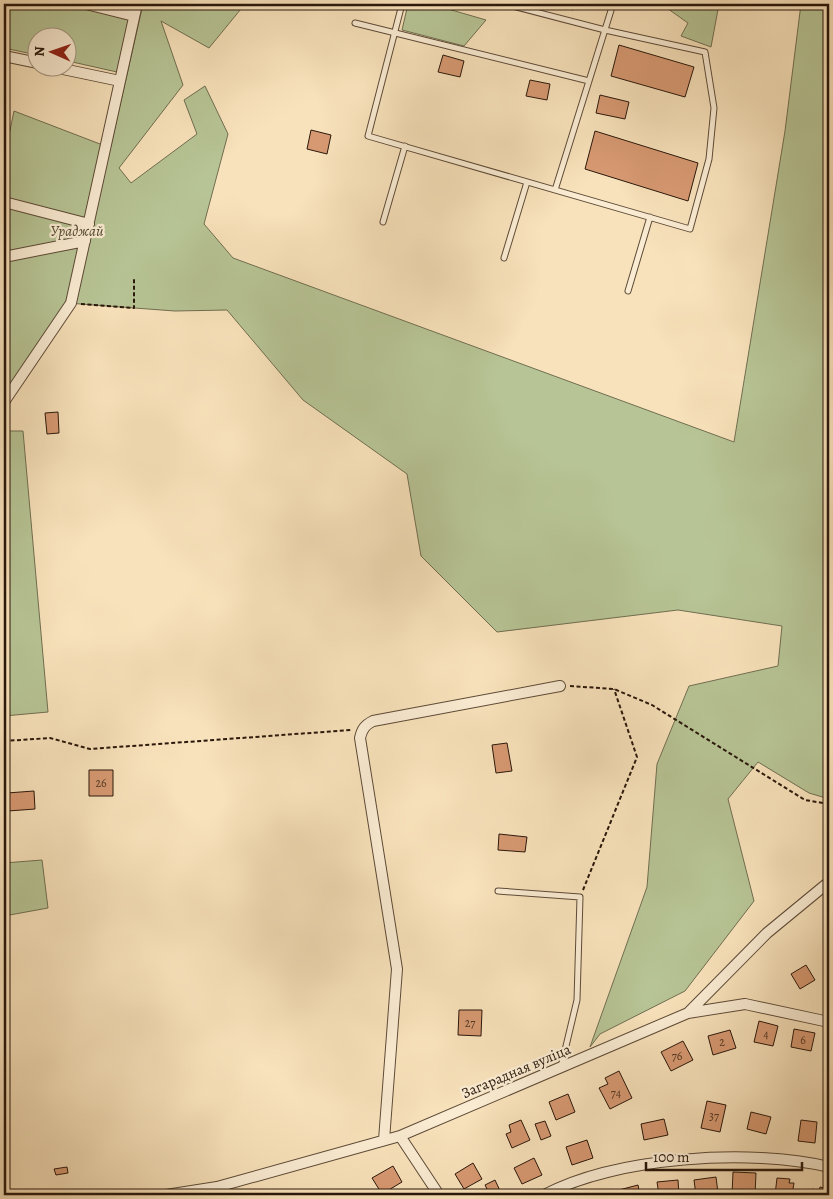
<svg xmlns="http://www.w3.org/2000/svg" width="833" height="1199" font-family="Alegreya,serif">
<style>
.green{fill:#b7c495;stroke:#706e50}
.building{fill:#d79972;stroke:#29170b}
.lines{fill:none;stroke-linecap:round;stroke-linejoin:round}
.service-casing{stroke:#5d4a37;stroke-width:7}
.minor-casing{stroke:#5d4a37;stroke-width:12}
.path{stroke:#29170b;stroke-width:2;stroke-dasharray:4 2.5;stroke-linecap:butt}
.service{stroke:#faecd3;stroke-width:5}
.minor{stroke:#faecd3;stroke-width:10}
.labels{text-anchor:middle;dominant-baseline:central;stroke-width:4.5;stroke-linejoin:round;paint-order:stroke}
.number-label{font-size:12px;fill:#543825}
.park-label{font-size:15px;font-style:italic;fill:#544b34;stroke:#faecd3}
.street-label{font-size:15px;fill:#29170b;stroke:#faecd3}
</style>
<rect width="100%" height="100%" fill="#f8e2bb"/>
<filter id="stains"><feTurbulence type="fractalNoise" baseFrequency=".004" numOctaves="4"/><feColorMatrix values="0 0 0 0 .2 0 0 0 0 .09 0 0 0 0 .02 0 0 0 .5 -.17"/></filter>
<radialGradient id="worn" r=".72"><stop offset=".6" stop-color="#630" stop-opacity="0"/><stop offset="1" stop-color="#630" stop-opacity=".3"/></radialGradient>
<path class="green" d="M4 4H133L117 72 68 61V38H38L37 55 4 48Z
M143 4H245L209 48 161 21 183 85 119 168 131 183 197 134 184 100 205 86 228 134 204 224 233 258 734 442 785 131 801 4H829V799L809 793 758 762 728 799 754 901 685 991 600 1034 590 1047 647 887 657 764 689 686 778 666 782 626 678 610 497 632 421 556 407 474 303 400 227 310 175 311 67 303 59 327 4 392V139L8 140 14 111 100 144 109 154Z
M408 4H431L486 20 464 46 402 30Z
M665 4H719L711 47 681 36 688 23 664 6Z
M4 431H23L48 712 4 716Z
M42 860 48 908 4 916V863Z"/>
<path class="building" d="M554 4H575L573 10Z
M619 45 694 67 685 97 611 76Z
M443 55 464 61 460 77 438 72Z
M530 80 550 84 547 100 526 96Z
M600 95 629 102 625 119 596 113Z
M311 130 331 135 327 154 307 149Z
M595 131 698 163 688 201 585 169Z
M58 412 59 433 47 434 45 413Z
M507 743 512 771 496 773 492 745Z
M89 770H113V796H89Z
M34 791 35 809 8 811 7 793Z
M499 834 527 837 525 852 498 850Z
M806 965 815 980 800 989 791 974Z
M459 1010H482L481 1036 458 1035Z
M759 1021 778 1026 773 1046 754 1042Z
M794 1029 815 1033 811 1051 791 1047Z
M730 1030 736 1048 713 1055 708 1036Z
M683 1041 693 1060 671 1071 661 1052Z
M619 1071 632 1098 610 1109 599 1088 608 1084 605 1078Z
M568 1094 575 1112 556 1120 549 1102Z
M707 1101 726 1105 720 1132 701 1128Z
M751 1112 771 1117 766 1134 747 1129Z
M664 1119 668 1135 644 1140 641 1124Z
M521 1120 530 1140 512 1148 506 1134 511 1132 509 1125Z
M801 1120 817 1122 815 1143 798 1141Z
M545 1121 551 1136 541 1140 535 1124Z
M587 1140 593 1158 572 1165 566 1147Z
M534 1158 542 1175 522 1184 514 1168Z
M473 1163 482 1179 464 1189 455 1174Z
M393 1166 402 1182 382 1194 372 1178Z
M67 1167 68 1173 56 1175 54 1169Z
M733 1172 756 1173 755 1195H732Z
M716 1177 718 1193 696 1195 694 1180Z
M777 1178 790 1179 789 1183H794L792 1195H775Z
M495 1180 502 1195H490L485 1185Z
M678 1180 679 1195H659L657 1182Z
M638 1185 640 1195H620L619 1190Z
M820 1187 829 1189V1195H811L812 1189 819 1191Z"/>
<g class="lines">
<defs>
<path id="service" d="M402 4 368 136 690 229 709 159 714 108 705 52 605 30 505 4
M355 23 589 81
M555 190 613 4
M383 222 405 146
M504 258 527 182
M628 291 650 217
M498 891 580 897 577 1000 561 1067"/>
<path id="minor" d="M86 4 134 16
M4 56 38 63
M58 68 120 81
M4 202 89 224
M4 257 85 241
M4 402 71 303 137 4
M688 1013 745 1004 829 1022
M400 1136 439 1195
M384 1140 397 969 360 738C362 729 365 725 373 721L560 686
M166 1195 217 1187 400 1136 688 1013 767 933 829 882
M544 1195C616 1157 750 1148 829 1167"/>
</defs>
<use href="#service" class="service-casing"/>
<use href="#minor" class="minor-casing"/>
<path class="path" d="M81 304 134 308V278
M570 686 614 689 652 705 805 800 829 804
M4 741 50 738 90 749 351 730
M583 890 637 757 614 689"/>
<use href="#service" class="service"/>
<use href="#minor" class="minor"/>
</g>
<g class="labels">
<g class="number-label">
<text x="101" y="783">26</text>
<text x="470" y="1023">27</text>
<text x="766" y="1034">4</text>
<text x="803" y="1040">6</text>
<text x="722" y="1042">2</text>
<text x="677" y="1056">76</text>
<text x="616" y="1093">74</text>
<text x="714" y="1116">37</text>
</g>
<g class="park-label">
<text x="77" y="231">Ураджай</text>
</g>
<g class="street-label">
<text transform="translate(516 1071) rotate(-23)">Загарадная вуліца</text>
</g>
</g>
<rect width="833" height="1199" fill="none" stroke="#f8e2bb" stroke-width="20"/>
<rect x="5" y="5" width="823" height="1189" fill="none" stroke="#29170b" stroke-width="2.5"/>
<rect x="10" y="10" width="813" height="1179" fill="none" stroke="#29170b"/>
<g transform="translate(52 52) rotate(272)"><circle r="24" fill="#faecd3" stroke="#a69783"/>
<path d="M0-4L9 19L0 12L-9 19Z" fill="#8f2418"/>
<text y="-8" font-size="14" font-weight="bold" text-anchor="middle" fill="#29170b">N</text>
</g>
<path d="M646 1162v8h156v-8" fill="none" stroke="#29170b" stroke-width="2.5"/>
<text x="653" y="1162" font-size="15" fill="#29170b" stroke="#faecd3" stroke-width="4" paint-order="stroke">100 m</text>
<rect width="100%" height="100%" filter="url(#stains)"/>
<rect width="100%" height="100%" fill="url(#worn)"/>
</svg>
